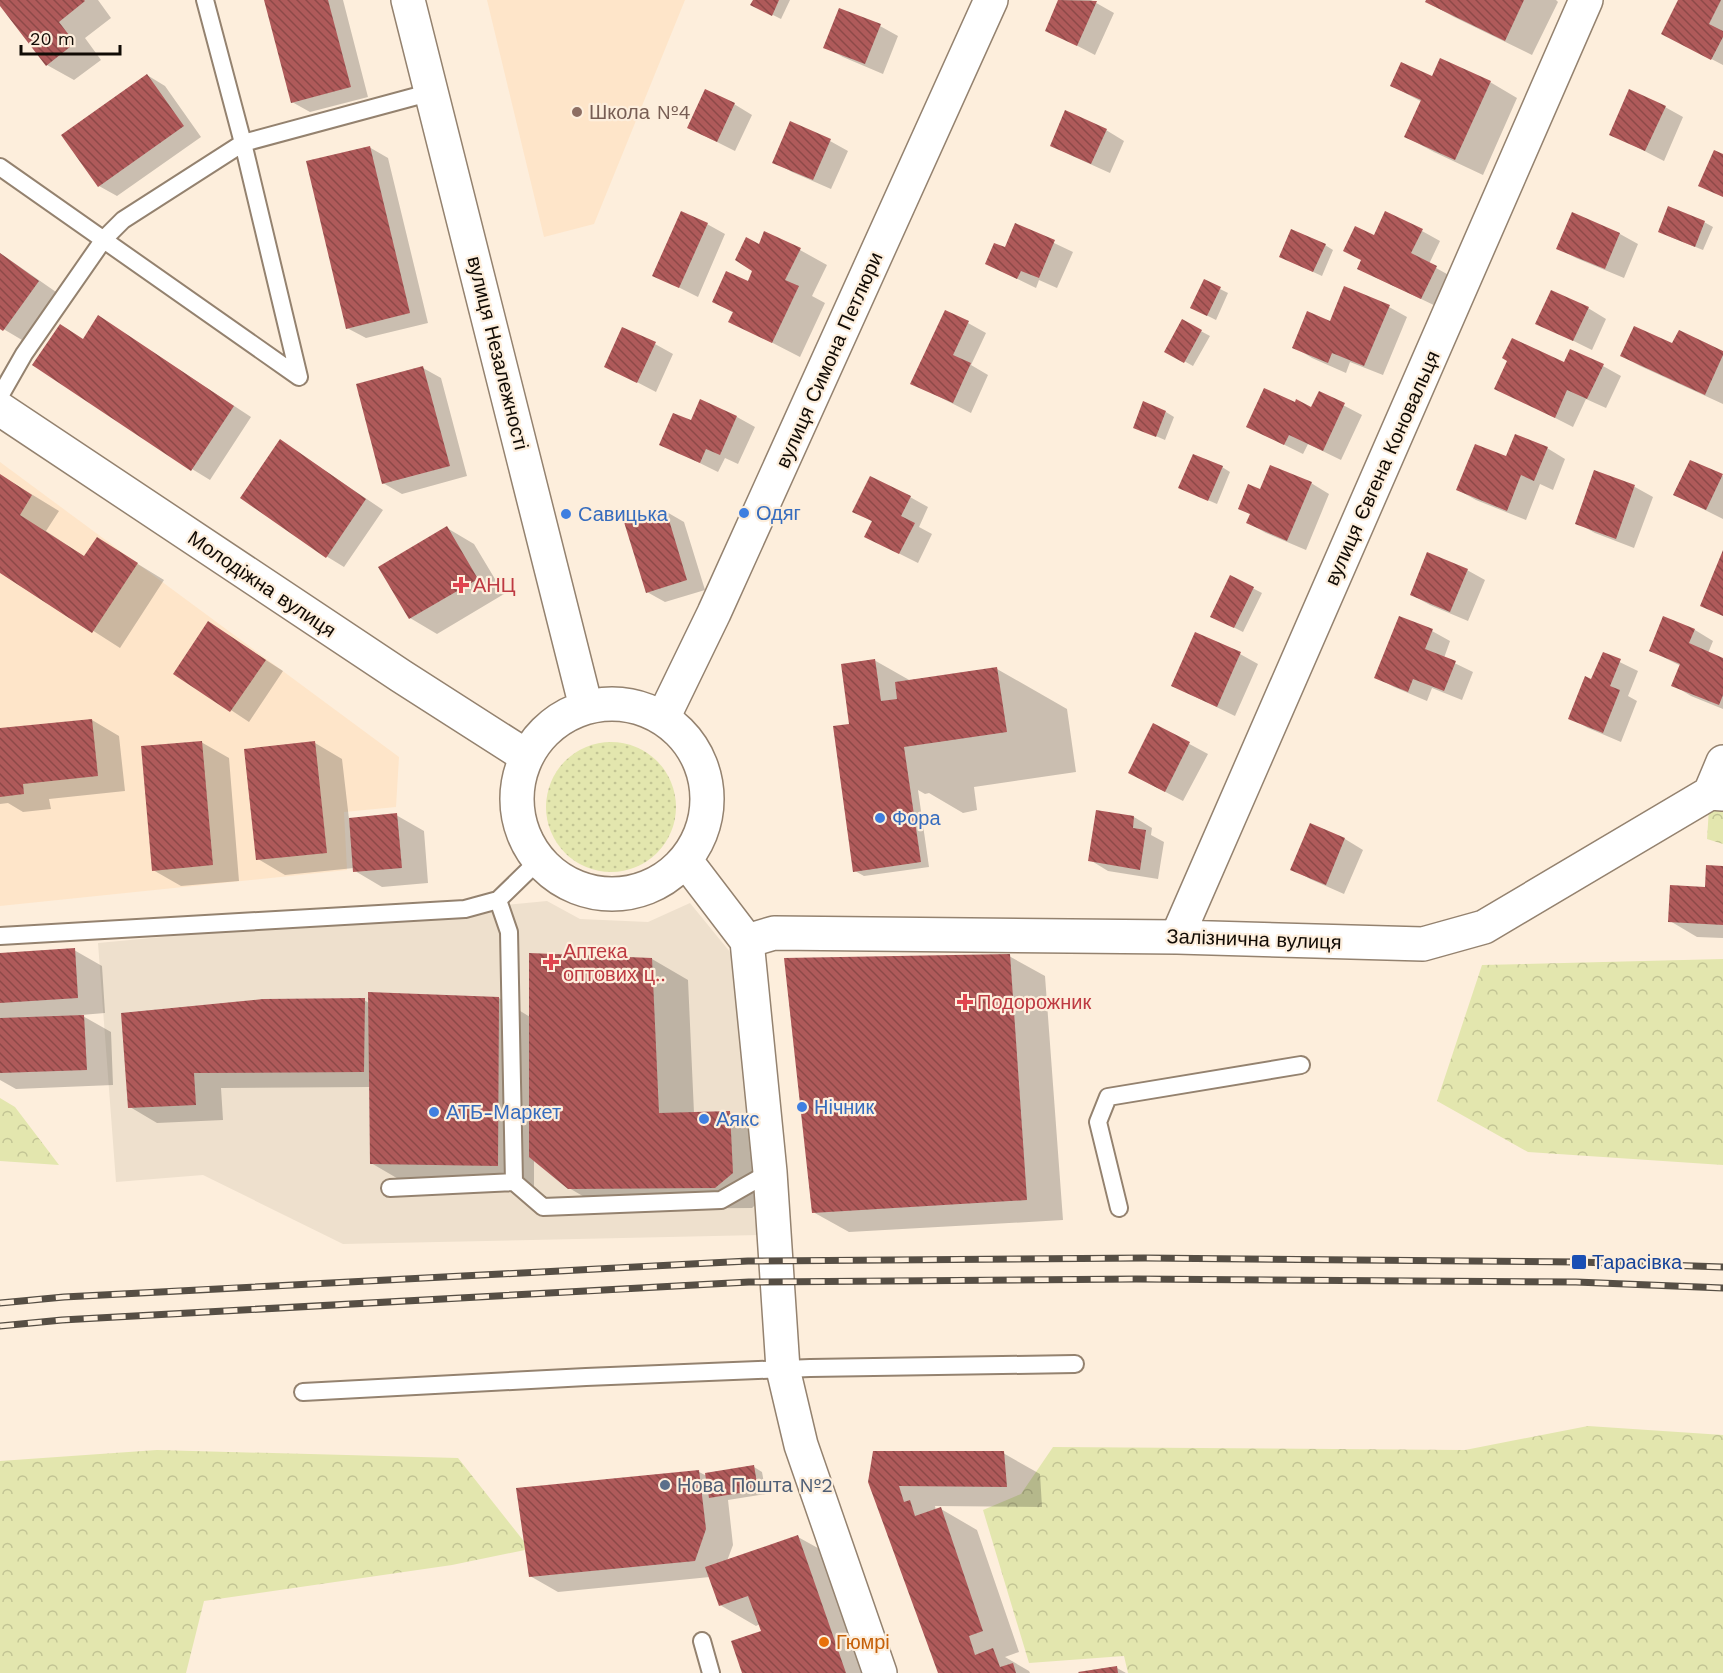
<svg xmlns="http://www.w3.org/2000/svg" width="1723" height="1673" font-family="'Work Sans',sans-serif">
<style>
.commercial{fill:#eee0cd}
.built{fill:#fee5c9}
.grass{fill:url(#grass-dots)}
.forest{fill:url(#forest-crowns)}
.shadow{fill:#0003}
.building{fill:url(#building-back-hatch)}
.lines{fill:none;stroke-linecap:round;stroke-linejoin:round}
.lane-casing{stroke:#94826f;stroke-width:20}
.street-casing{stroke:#94826f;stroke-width:36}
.secondary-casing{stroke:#94826f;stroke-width:36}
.lane{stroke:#fff;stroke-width:16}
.street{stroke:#fff;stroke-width:33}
.secondary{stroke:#fff;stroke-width:33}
.rail-casing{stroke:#564e44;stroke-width:7}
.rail{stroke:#fdeedc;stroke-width:4.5;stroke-dasharray:14;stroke-linecap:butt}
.education-dot{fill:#8d6e63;stroke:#fdeedc;stroke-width:2}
.shop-dot{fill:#3f7fe0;stroke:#fdeedc;stroke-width:2}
.health-dot{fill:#e0444e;stroke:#fdeedc;stroke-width:2}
.transit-dot{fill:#1a4fb4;stroke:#fdeedc;stroke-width:2}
.service-dot{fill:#5c6f8a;stroke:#fdeedc;stroke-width:2}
.food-dot{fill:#e8710a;stroke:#fdeedc;stroke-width:2}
.labels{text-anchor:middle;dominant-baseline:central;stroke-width:4.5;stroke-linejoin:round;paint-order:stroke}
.education-label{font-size:20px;fill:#785e54;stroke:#fdeedc;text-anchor:start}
.street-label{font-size:20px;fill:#110b05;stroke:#fdeedc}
.shop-label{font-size:20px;fill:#366cbe;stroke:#fdeedc;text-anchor:start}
.health-label{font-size:20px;fill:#be3a42;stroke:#fdeedc;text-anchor:start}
.transit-label{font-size:20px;fill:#164399;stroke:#fdeedc;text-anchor:start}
.service-label{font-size:20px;fill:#4e5e75;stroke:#fdeedc;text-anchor:start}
.food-label{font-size:20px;fill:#c56008;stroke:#fdeedc;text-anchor:start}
</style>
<defs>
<pattern id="grass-dots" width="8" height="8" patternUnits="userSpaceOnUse" patternTransform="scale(1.5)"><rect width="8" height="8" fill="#e3e6ae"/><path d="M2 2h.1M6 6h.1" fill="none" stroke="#c2c494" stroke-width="1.8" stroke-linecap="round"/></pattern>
<pattern id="forest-crowns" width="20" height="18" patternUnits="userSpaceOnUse" patternTransform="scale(1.5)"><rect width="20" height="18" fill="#e3e6ae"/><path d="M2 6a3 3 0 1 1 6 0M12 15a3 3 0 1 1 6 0" fill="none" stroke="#c2c494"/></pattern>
<pattern id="building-back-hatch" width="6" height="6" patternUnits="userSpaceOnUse" patternTransform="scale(1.5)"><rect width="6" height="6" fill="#af5a5a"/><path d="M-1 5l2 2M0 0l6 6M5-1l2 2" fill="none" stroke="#8d4948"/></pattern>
</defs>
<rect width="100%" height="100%" fill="#fdeedc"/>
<path class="commercial" d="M547 901 580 919 648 922 690 903 739 963 760 1235 343 1244 203 1175 116 1182 98 943Z"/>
<path class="built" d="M487 0H685L594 224 544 237Z
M0 462 399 757 396 807 344 812 347 870 0 906Z"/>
<path class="grass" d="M546 807a65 65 0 1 1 130 0a65 65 0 1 1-130 0Z"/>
<path class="forest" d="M1710 793 1723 794V844L1707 839Z
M1723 959V1165L1528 1152 1437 1101 1482 965Z
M0 1098 15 1107 59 1165 0 1161Z
M1588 1426 1723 1435V1673H1128L1124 1656 1029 1663 983 1510 1021 1494 1053 1447 1465 1450Z
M157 1450 458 1458 530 1549 452 1565 204 1601 186 1673H0V1461Z"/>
<path class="shadow" d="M0 0H98L111 18 85 38 101 60 74 80 47 65 0 3Z
M266 0H343L368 97 310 112 292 102Z
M754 0H790L781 19 761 9Z
M1060 0H1091L1114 13 1095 55 1047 30Z
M1428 0H1556L1558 2 1532 55 1454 17 1427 2Z
M1680 0H1723V65L1663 34Z
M880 26 898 36 883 74 843 57 825 47Z
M147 75 165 86 201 137 117 196 99 186Z
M1433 78 1490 82 1517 98 1483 175 1434 152 1406 137 1422 102 1392 86Z
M734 104 752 115 735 151 689 128Z
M1665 107 1683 117 1664 161 1611 134Z
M1066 112 1106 130 1124 141 1110 173 1070 155 1052 145Z
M830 141 848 151 831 189 792 172 774 162Z
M369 147 388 158 428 323 366 338 347 328Z
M1704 222 1713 227 1703 250 1668 236Z
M707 224 725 234 698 297 654 275Z
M1016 225 1073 252 1057 288 1039 280 1036 288 987 264 1005 249Z
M1422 231 1440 241 1429 264 1454 278 1440 308 1377 278 1375 237Z
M1620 234 1638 244 1624 278 1576 258 1558 248Z
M1325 245 1333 250 1322 276 1289 261Z
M759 246 800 250 827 265 812 296 825 303 800 357 730 321 734 313 714 302 748 283 754 270Z
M0 253 56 292 22 340 0 327Z
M1220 289 1228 293 1216 320 1200 312Z
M1389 307 1407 317 1383 375 1350 362 1346 373 1312 358 1294 347 1331 323Z
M1588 308 1606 319 1592 350 1537 323Z
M99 317 251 417 210 480 192 469 84 340Z
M1182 321 1210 336 1193 366 1166 351Z
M968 323 986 333 971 365 988 375 971 413 912 383Z
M655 344 673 354 656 392 606 366Z
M1673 345 1723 352V404L1640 366 1622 356Z
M1564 364 1603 366 1621 376 1606 408 1586 399 1573 427 1496 388Z
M423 368 441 378 467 476 402 494 383 483Z
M1320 393 1362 415 1341 460 1308 444 1303 454 1248 427 1295 404 1312 409Z
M1166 412 1174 417 1165 440 1135 427Z
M737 417 755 427 738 464 725 458 718 472 661 444 692 422Z
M281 441 383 510 344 567 326 556Z
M1547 448 1565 459 1553 490 1540 484 1526 520 1476 500 1458 490Z
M1690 462 1723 476V519L1675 495Z
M1222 467 1230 472 1217 504 1189 492Z
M1595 472 1635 487 1653 497 1634 548 1595 533 1577 523Z
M0 475 59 511 46 531 85 557 97 539 164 580 120 648 0 571Z
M1311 483 1329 494 1306 550 1266 533 1248 523 1251 515 1240 508 1261 491Z
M910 497 928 507 919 527 932 534 918 563 884 546 873 522 854 511Z
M665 511 684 522 705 590 665 602 647 592Z
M447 528 474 544 504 594 437 634 410 618Z
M1467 570 1485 580 1468 621 1430 605 1412 595Z
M1231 577 1262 593 1243 632 1221 621Z
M1664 618 1695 630 1713 641 1708 653 1723 659V709L1691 696 1673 685 1681 666 1651 651Z
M209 623 283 671 249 722 175 673Z
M1432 631 1450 641 1444 658 1473 672 1462 700 1432 688 1427 701 1394 687 1376 677Z
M1240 654 1258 664 1235 716 1173 686Z
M1603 654 1638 671 1628 696 1637 701 1621 742 1588 728 1570 718 1592 681Z
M874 660 911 681 997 669 1067 709 1076 772 974 787 977 810 963 813 929 793 925 794 918 790 929 867 864 876 855 871 849 726Z
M92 720 119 736 125 791 49 799 51 809 23 812 8 803 0 804V730Z
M1154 725 1208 754 1183 801 1148 783Z
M201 742 229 758 239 881 181 886 153 870Z
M315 743 342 759 349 819 396 815 424 831 428 883 382 887 355 871 354 868 285 875 258 859Z
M1097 811 1134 817 1152 828 1151 835 1164 842 1158 879 1108 871 1090 860Z
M1311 825 1345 839 1363 850 1344 894 1310 879 1292 869Z
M1723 867V938L1697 937 1670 921 1706 889Z
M74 950 102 966 105 1013 81 1015 111 1032 113 1085 16 1089 0 1080V955Z
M1009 956 1045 976 1063 1220 849 1232 813 1212Z
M652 959 688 980 694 1113H730L766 1134 768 1193 752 1208 605 1209 569 1188 534 1160V1186L407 1184 371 1163 370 1087 221 1088 223 1120 157 1123 130 1107 123 1014 364 1000 369 1003 499 998 530 1017Z
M1003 1453 1040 1474 1042 1507 935 1506 936 1511 941 1509 977 1530 1019 1652 1005 1657 1029 1671 1030 1673H939L870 1482Z
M754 1467 762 1472 766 1494 728 1500 733 1545 727 1561 798 1537 834 1557 874 1673H743L763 1632 760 1624 756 1626 720 1605 710 1577 558 1592 530 1576 699 1472 705 1475Z
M1117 1668 1126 1673H1080Z"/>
<path class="building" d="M0 0H84L85 1 59 22 75 43 46 66 0 6Z
M264 0H328L351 87 291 103Z
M753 0H779L772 16 750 5Z
M1058 0 1097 1 1077 46 1045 31Z
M1426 0H1524L1505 41 1425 2Z
M1678 0H1721L1709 24 1723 31V37L1711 60 1661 34Z
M839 8 881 24 865 64 823 48Z
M1440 58 1491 81 1455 160 1404 137 1421 100 1390 86 1401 62 1432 76Z
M147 74 184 126 98 187 61 135Z
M705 89 735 103 717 142 687 128Z
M1629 89 1666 106 1645 151 1609 135Z
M1065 110 1107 129 1091 164 1050 146Z
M790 121 831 139 813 180 772 163Z
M370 146 410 313 346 329 306 161Z
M1714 150 1723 154V197L1698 186Z
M1668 206 1705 221 1695 247 1658 232Z
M681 211 708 223 679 288 652 276Z
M1385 211 1423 229 1411 253 1437 266 1421 299 1357 269 1361 260 1343 251 1355 226 1374 235Z
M1572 212 1620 233 1605 269 1556 249Z
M1015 223 1055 240 1039 278 1021 271 1017 279 985 264 994 243 1005 247Z
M1291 229 1326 244 1313 272 1279 257Z
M764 231 801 248 785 280 799 286 772 343 728 322 733 312 712 302 726 271 748 281 752 271 735 260 746 237 759 244Z
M0 253 39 281 3 331 0 329Z
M1204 279 1221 287 1207 316 1190 308Z
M1344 286 1390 305 1364 366 1332 353 1328 363 1292 348 1307 311 1330 321Z
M1551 290 1589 307 1573 341 1535 324Z
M945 310 969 321 953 355 971 363 953 403 910 384Z
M98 315 234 406 191 471 32 365 60 324 83 339Z
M1182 319 1202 330 1184 363 1164 352Z
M1634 326 1672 343 1679 330 1723 351V355L1705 395 1620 356Z
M622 327 656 342 637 383 604 367Z
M1512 338 1564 362 1570 349 1604 364 1587 399 1567 390 1555 418 1494 389 1507 361 1502 358Z
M423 366 450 466 382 484 356 384Z
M1264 388 1295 402 1296 399 1311 407 1319 391 1345 403 1323 451 1289 435 1284 445 1246 427Z
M700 399 737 416 720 455 706 449 700 463 659 445 673 413 691 420Z
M1143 401 1166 411 1156 437 1133 428Z
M1515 434 1548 447 1534 481 1521 475 1507 511 1456 490 1475 444 1506 456Z
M280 439 366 499 326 558 240 498Z
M1193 454 1223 466 1208 501 1178 488Z
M1690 460 1723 474 1706 510 1673 495Z
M1270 465 1312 482 1287 541 1246 523 1250 514 1238 509 1248 484 1260 489Z
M1594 470 1635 485 1616 539 1575 524Z
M0 474 32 495 20 515 84 556 97 537 138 563 92 633 0 573Z
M870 476 911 496 901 516 915 523 899 554 864 537 872 521 852 512Z
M666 510 687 580 646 593 624 522Z
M447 526 478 579 409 619 378 567Z
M1723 550V616L1700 606Z
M1427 552 1468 569 1450 612 1410 595Z
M1230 575 1254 587 1234 628 1210 617Z
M1399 616 1433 629 1425 649 1456 661 1444 691 1413 679 1408 692 1374 678Z
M1663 616 1695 629 1689 643 1723 658V695L1719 705 1671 686 1680 664 1649 651Z
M208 621 266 660 230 712 173 674Z
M1195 632 1241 652 1217 707 1171 686Z
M1603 652 1621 659 1610 686 1620 690 1603 733 1568 719 1585 676 1591 679Z
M875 659 881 701 897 699 895 682 997 667 1007 732 904 747 921 862 853 872 833 726 849 724 841 664Z
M92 719 98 776 23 784 24 794 0 797V728Z
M1153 723 1190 742 1165 792 1128 773Z
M202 741 213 865 152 871 141 746Z
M315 741 327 853 256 860 244 749Z
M1096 810 1134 816 1133 828 1146 830 1140 870 1088 861Z
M397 813 402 868 353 872 349 818Z
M1310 823 1345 838 1326 885 1290 870Z
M1706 865 1723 866V925L1668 922 1670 885 1705 887Z
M75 948 78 998 0 1003V953Z
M529 953 652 958 659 1113 730 1111 733 1173 715 1188 568 1189 529 1157Z
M1010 954 1027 1200 812 1213 784 958Z
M368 992 499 997 498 1166 370 1164Z
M365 998 364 1072 194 1073 196 1105 128 1108 121 1013 263 999Z
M84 1015 87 1070 0 1073V1018Z
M873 1451H1004L1007 1487 899 1486 904 1502 910 1500 915 1516 941 1507 983 1631 969 1636 975 1655 993 1648 1000 1667 1013 1663 1016 1673H938L868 1482Z
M754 1465 758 1490 709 1498 705 1473Z
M699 1470 706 1529 695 1561 529 1577 516 1488Z
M798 1535 846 1673H742L731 1641 761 1631 748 1596 719 1606 705 1567Z
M1117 1666 1118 1673H1079L1078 1672Z"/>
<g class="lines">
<defs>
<path id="lane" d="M0 167 299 377 243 143 205 0
M0 396 24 354 104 239 123 220 243 143 432 92
M0 936 465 909 498 900 538 861
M514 1182 543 1207 721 1200 770 1172
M390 1188 514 1182 509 932 498 900
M1119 1208 1098 1122 1108 1097 1301 1065
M303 1392 586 1377 810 1368 1075 1364
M702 1641 711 1673"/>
<path id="street" d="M0 409 401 676 526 756
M663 718 714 613 991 0
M1710 793 1723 762
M1177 937 1586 0
M747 941 774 933 1177 937 1423 944 1484 927 1710 793 1723 794"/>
<path id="secondary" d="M408 0 586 707
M517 799a95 95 0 1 1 190 0a95 95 0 1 1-190 0Z
M686 861 747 941 770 1172 783 1369 801 1445 880 1673"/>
</defs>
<use href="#lane" class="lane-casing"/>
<use href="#street" class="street-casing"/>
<use href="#secondary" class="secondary-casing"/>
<use href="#lane" class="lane"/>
<use href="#street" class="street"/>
<use href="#secondary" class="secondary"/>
<defs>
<path id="rail" d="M0 1303 64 1297 748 1261 1145 1258 1579 1262 1723 1267
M0 1326 62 1320 749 1282 1136 1279 1576 1282 1723 1288"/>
</defs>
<use href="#rail" class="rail-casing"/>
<use href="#rail" class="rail"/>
</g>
<circle class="education-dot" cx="577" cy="112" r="6"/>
<g class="shop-dot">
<circle cx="744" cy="513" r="6"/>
<circle cx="566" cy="514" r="6"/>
<circle cx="880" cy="818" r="6"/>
<circle cx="802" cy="1107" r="6"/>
<circle cx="434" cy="1112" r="6"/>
<circle cx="704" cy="1119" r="6"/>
</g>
<g class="health-dot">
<path d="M458 576h6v6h6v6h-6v6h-6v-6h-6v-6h6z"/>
<path d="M548 953h6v6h6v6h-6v6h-6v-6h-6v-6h6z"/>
<path d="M962 993h6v6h6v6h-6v6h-6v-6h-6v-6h6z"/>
</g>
<rect class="transit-dot" x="1571" y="1254" width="16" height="16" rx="3"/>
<circle class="service-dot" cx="665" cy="1485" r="6"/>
<circle class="food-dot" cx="824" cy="1642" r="6"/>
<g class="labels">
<g class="education-label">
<text x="589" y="112">Школа №4</text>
</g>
<g class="street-label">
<text transform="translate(498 353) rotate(76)">вулиця Незалежності</text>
<text transform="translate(829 360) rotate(-66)">вулиця Симона Петлюри</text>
<text transform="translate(1382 468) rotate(-66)">вулиця Євгена Коновальця</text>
<text transform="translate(262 584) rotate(34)">Молодіжна вулиця</text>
<text transform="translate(1254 939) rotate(2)">Залізнична вулиця</text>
</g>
<g class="shop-label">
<text x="756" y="513">Одяг</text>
<text x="578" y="514">Савицька</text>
<text x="892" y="818">Фора</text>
<text x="814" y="1107">Нічник</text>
<text x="446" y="1112">АТБ-Маркет</text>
<text x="716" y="1119">Аякс</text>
</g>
<g class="health-label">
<text x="473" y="585">АНЦ</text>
<text x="563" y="951">Аптека<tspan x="563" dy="23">оптових ц‥</tspan></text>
<text x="977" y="1002">Подорожник</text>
</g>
<g class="transit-label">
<text x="1592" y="1262">Тарасівка</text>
</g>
<g class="service-label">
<text x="677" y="1485">Нова Пошта №2</text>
</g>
<g class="food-label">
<text x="836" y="1642">Гюмрі</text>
</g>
</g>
<path d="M21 45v9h99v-9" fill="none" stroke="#110b05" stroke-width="3"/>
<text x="30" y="45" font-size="18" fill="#110b05" stroke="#fdeedc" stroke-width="4.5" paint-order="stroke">20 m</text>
</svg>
